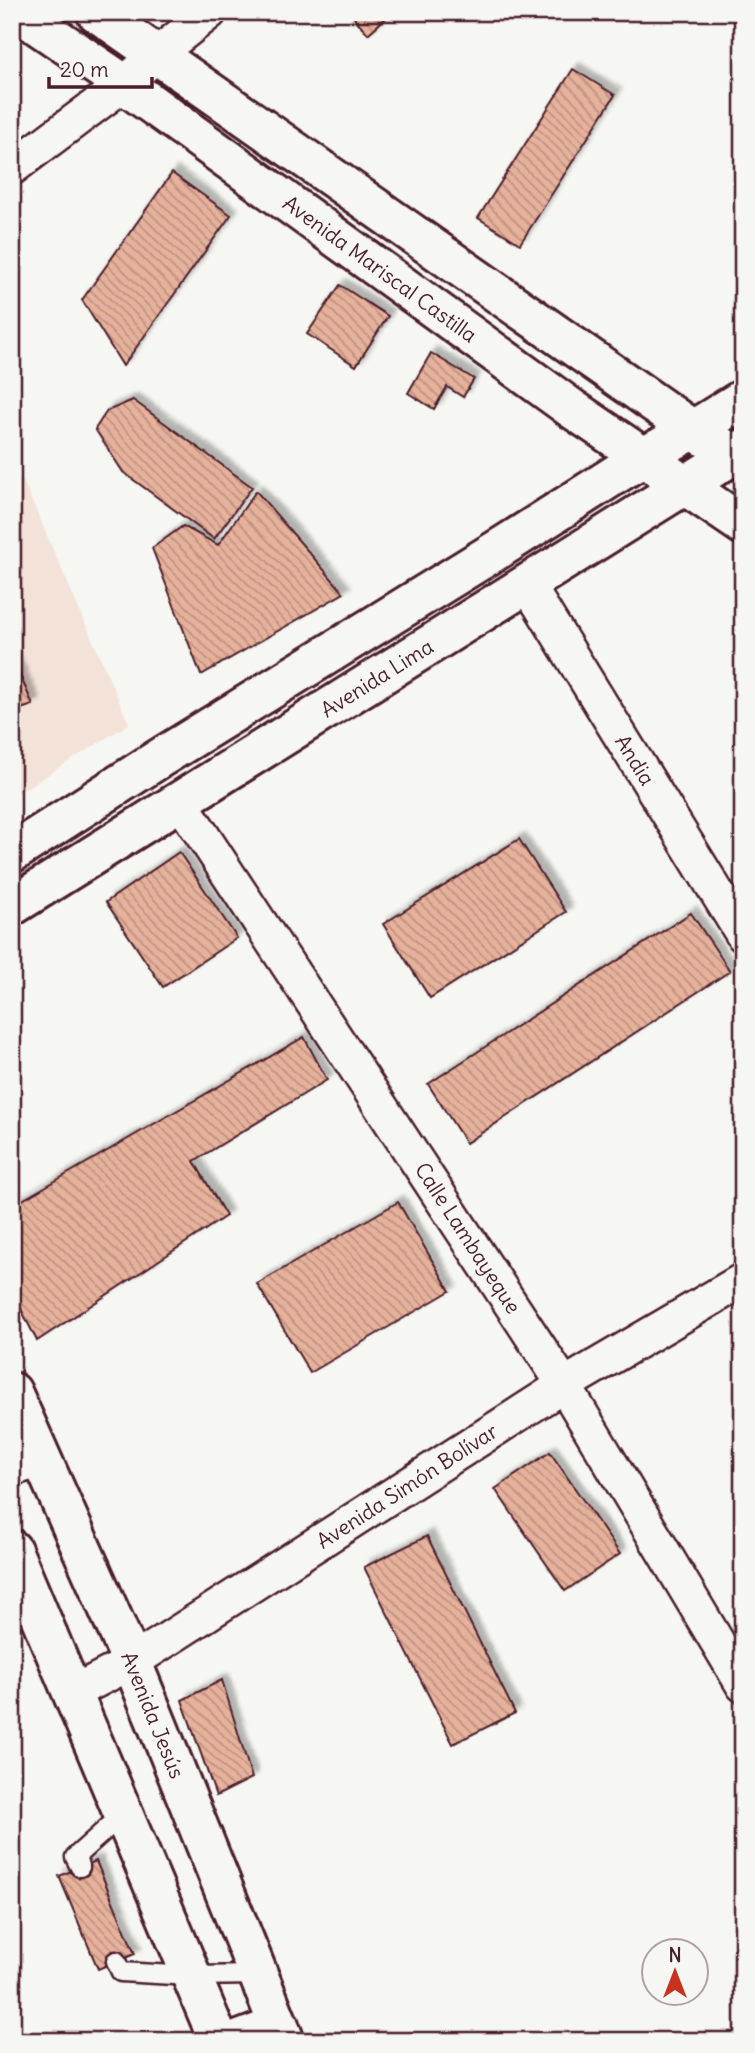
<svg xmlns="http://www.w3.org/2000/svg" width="755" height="2053" font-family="Delius,sans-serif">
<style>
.built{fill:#f2e2d8}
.building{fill:url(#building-back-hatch);stroke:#4a1f2b;stroke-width:2;filter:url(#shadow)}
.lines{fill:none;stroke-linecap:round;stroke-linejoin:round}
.service-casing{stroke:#4a1f2b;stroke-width:23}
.minor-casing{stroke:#4a1f2b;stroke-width:38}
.tertiary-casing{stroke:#4a1f2b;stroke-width:44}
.secondary-casing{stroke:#4a1f2b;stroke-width:44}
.service{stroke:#f6f6f2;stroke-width:18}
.minor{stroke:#f6f6f2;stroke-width:33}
.tertiary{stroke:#f6f6f2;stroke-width:38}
.secondary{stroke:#f6f6f2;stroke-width:38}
.labels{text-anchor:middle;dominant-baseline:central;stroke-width:7;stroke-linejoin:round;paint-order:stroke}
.street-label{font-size:21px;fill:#4a1f2b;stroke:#f6f6f2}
</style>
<defs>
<pattern id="building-back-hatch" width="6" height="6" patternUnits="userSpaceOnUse" patternTransform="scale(1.75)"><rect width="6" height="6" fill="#e7b29c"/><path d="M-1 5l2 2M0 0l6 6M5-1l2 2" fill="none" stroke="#bd907f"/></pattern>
<filter id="shadow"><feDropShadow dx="6" dy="-6" stdDeviation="2" flood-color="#0004"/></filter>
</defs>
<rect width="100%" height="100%" fill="#f6f6f2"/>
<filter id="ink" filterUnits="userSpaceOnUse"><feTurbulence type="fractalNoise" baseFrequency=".0143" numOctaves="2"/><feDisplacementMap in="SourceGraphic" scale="14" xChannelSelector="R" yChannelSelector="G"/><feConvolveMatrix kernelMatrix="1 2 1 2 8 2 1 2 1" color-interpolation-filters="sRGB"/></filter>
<g filter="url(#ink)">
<path class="built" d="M21 476 129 724 12 797V482Z"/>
<path class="building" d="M349 12H387L389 15 368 34Z
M573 69 615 95 520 244 478 218Z
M172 173 231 215 123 366 82 300Z
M340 285 388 316 356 366 307 334Z
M431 353 474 379 463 397 447 387 434 409 408 393Z
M133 400 252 487 214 539 123 472 95 429 107 411Z
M256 491 344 593 201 675 152 548 183 526 218 545Z
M12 657 33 705 12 712Z
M519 839 566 912 430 998 383 924Z
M179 852 237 938 163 987 106 902Z
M691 913 730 971 466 1143 428 1084Z
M304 1037 327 1080 194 1161 226 1216 37 1341 12 1291V1206Z
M398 1202 450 1291 310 1373 257 1284Z
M550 1452 620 1554 565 1591 495 1489Z
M427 1536 515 1713 453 1744 364 1567Z
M222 1680 252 1778 216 1796 182 1700Z
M96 1861 135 1954 98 1969 59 1876Z"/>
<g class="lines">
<defs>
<path id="service" d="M80 1867 75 1857 123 1814
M116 1961 121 1972 191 1976 259 1975"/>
<path id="minor" d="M12 168 124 84 157 54 210 12
M527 584 743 935
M180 801 564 1385 743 1685
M12 1469 41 1460
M72 1693 132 1662 564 1385 743 1280"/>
<path id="tertiary" d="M12 853 160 758 505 545 643 457 693 430 743 399
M12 906 743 449"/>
<path id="secondary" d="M18 12 124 84 571 408 743 525
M96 12 693 430 743 460
M12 1392 132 1662 285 2041
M12 1550 219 2041
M237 2041 279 2025"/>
</defs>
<use href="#service" class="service-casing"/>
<use href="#minor" class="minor-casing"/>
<use href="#tertiary" class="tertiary-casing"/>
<use href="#secondary" class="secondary-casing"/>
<use href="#service" class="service"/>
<use href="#minor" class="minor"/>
<use href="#tertiary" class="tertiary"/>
<use href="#secondary" class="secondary"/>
</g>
</g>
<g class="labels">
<g class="street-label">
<text transform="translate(380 269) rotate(36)">Avenida Mariscal Castilla</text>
<text transform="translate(377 678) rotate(-32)">Avenida Lima</text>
<text transform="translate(635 760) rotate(58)">Andia</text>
<text transform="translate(468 1238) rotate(57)">Calle Lambayeque</text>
<text transform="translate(407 1486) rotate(-33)">Avenida Simón Bolívar</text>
<text transform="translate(153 1715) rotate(68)">Avenida Jesús</text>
</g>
</g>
<rect width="755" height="2053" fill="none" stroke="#f6f6f2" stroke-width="42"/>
<rect x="21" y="21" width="713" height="2011" fill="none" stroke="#4a1f2b" stroke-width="2.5" filter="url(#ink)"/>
<g transform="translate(675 1972)"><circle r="33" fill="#f6f6f2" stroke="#b1a0a2" stroke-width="2"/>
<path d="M0-5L12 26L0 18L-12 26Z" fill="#c8321e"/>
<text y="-10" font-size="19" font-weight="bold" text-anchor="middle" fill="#4a1f2b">N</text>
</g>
<path d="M49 77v10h103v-10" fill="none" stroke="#4a1f2b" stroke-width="3.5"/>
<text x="60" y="77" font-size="21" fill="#4a1f2b" stroke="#f6f6f2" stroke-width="5" paint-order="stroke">20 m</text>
</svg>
